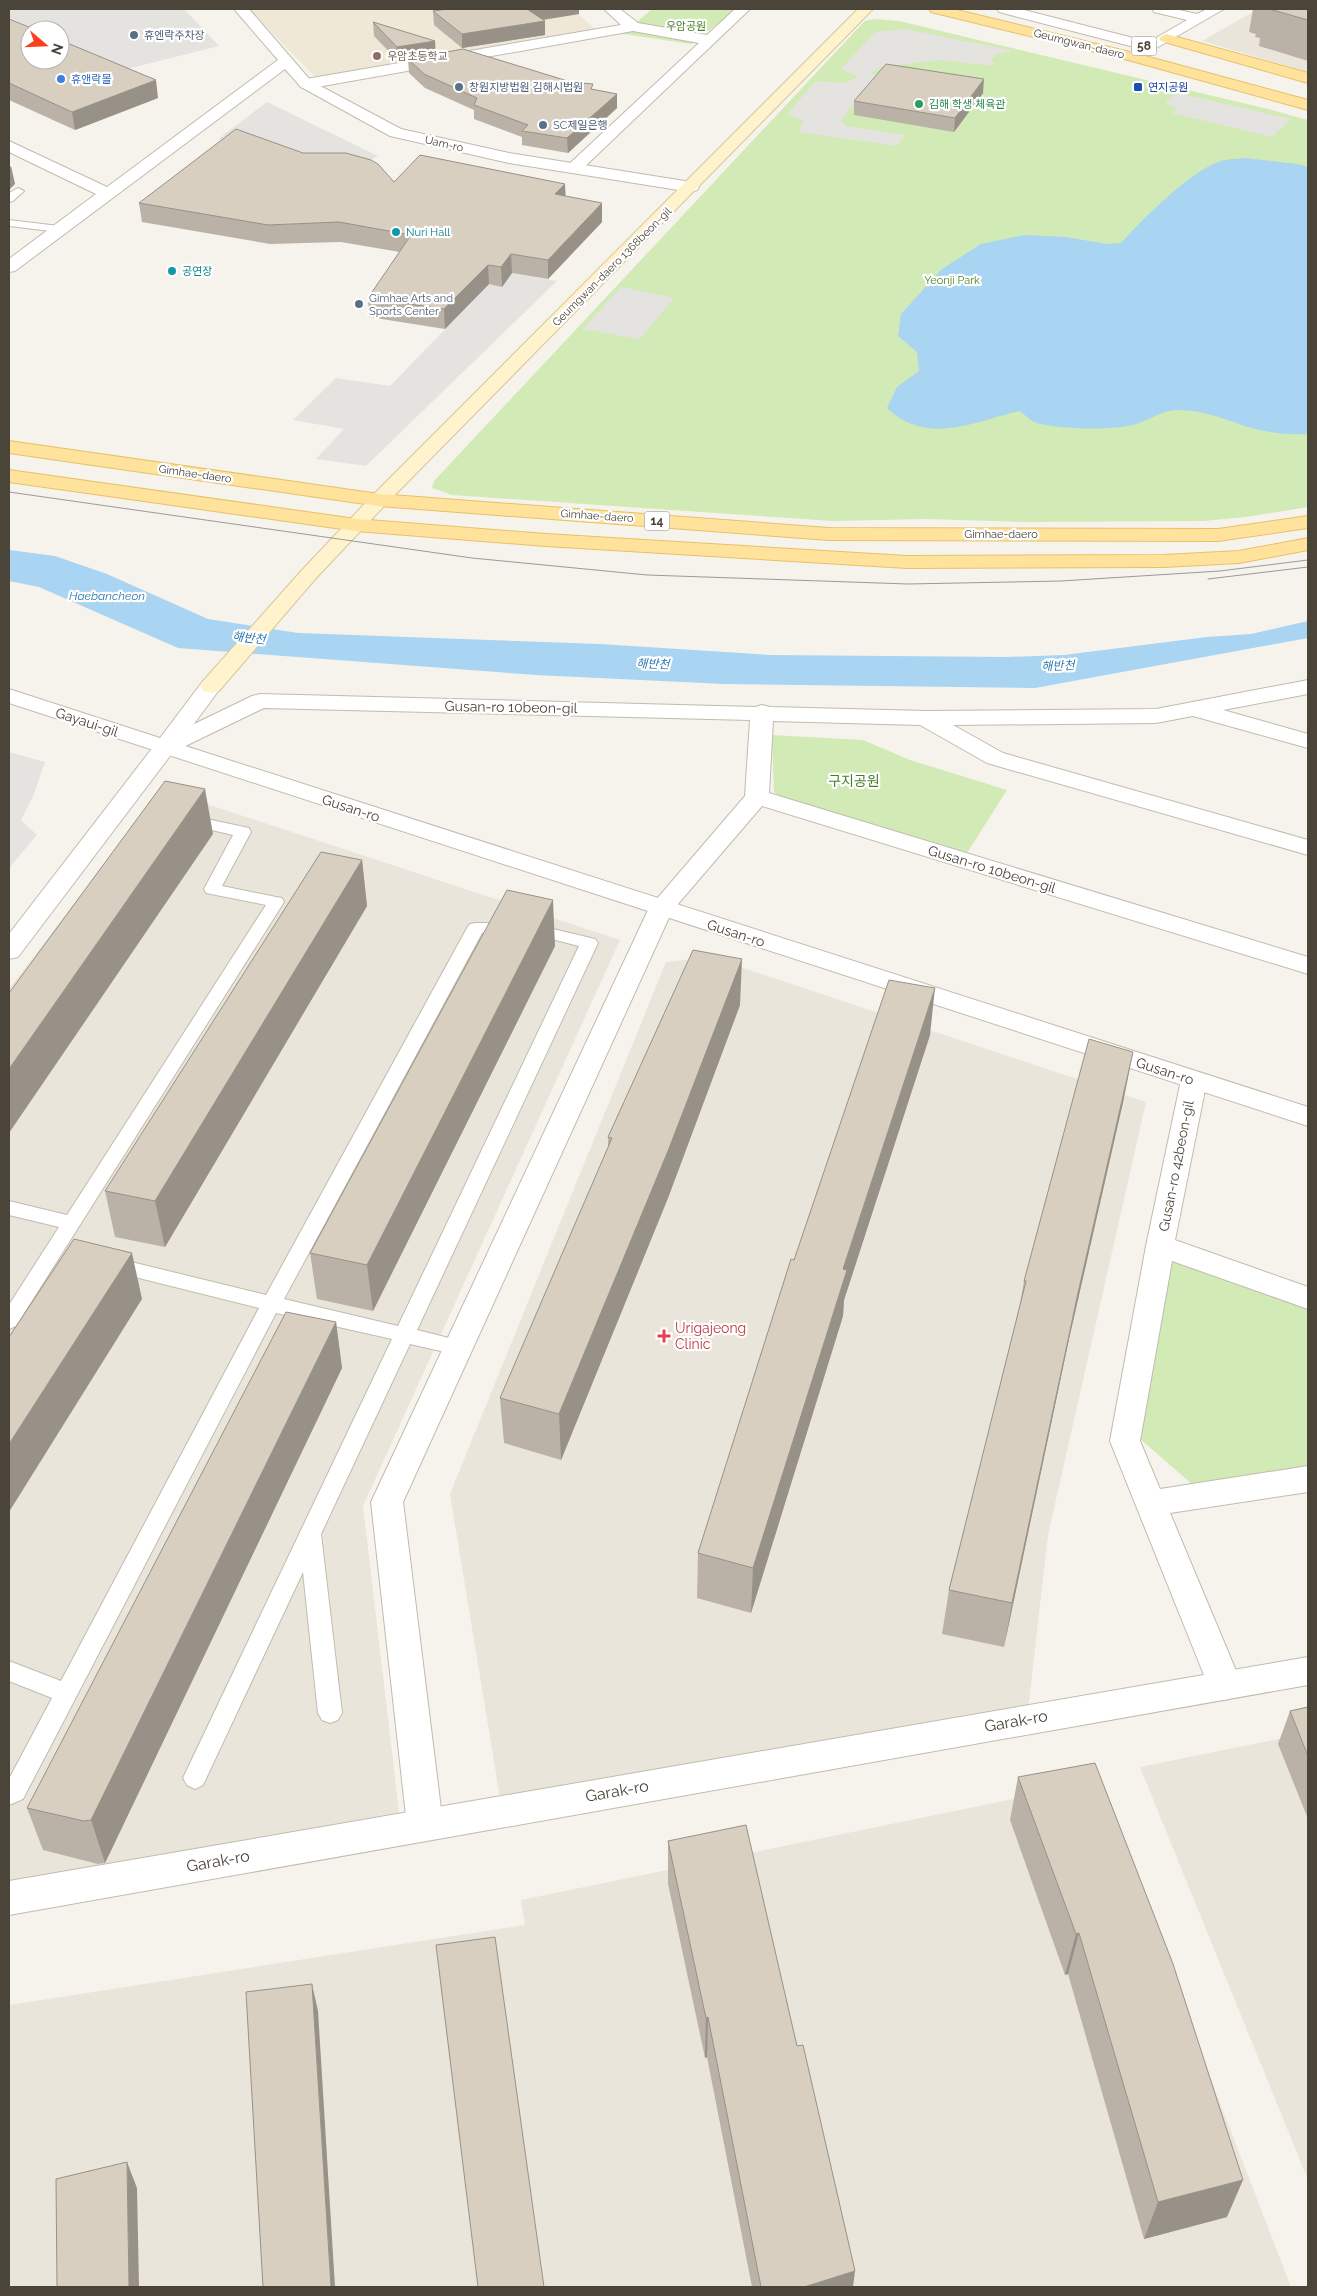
<svg xmlns="http://www.w3.org/2000/svg" width="1317" height="2296" font-family="Raleway,'Noto Sans KR',sans-serif">
<style>
.residential{fill:#eae5da}
.education{fill:#efe8d6}
.green{fill:#d2eab5}
.parking{fill:#e5e3e0}
.water{fill:#a9d4f2}
.lines{fill:none;stroke-linecap:round;stroke-linejoin:round}
.service-casing{stroke:#c2bbae;stroke-width:2}
.minor-casing{stroke:#c2bbae;stroke-width:2}
.tertiary-casing{stroke:#c2bbae;stroke-width:2}
.secondary-casing{stroke:#d6c79b;stroke-width:2}
.primary-casing{stroke:#e6c16a;stroke-width:2}
.service{fill:#fff;fill-rule:evenodd}
.minor{fill:#fff;fill-rule:evenodd}
.tertiary{fill:#fff;fill-rule:evenodd}
.secondary{fill:#fff3cd;fill-rule:evenodd}
.primary{fill:#ffe39c;fill-rule:evenodd}
.tram{stroke:#9a9a9a;stroke-width:1}
.wall{fill:#bab2a6}
.shaded-wall{fill:#979187}
.building{fill:#d8cfc1;stroke:#979187}
.service-dot{fill:#5c6f8a;stroke:#fff;stroke-width:2}
.education-dot{fill:#8d6e63;stroke:#fff;stroke-width:2}
.shop-dot{fill:#3f7fe0;stroke:#fff;stroke-width:2}
.transit-dot{fill:#1a4fb4;stroke:#fff;stroke-width:2}
.leisure-dot{fill:#2e9e5b;stroke:#fff;stroke-width:2}
.culture-dot{fill:#0f9aa8;stroke:#fff;stroke-width:2}
.health-dot{fill:#e0444e;stroke:#fff;stroke-width:2}
.labels{text-anchor:middle;dominant-baseline:central;stroke-width:4.5;stroke-linejoin:round;paint-order:stroke}
.far-park-label{font-size:11px;fill:#4a7f2a;stroke:#fff}
.far-service-label{font-size:11px;fill:#4e5e75;stroke:#fff;text-anchor:start}
.far-street-label{font-size:11px;fill:#4b4439;stroke:#fff}
.far-education-label{font-size:11px;fill:#785e54;stroke:#fff;text-anchor:start}
.far-shop-label{font-size:11px;fill:#366cbe;stroke:#fff;text-anchor:start}
.far-transit-label{font-size:11px;fill:#164399;stroke:#fff;text-anchor:start}
.far-leisure-label{font-size:11px;fill:#27864d;stroke:#fff;text-anchor:start}
.far-culture-label{font-size:11px;fill:#0d838f;stroke:#fff;text-anchor:start}
.shield{fill:#fff;stroke:#817c74;stroke-width:1}
.shield-label{font-size:12px;font-weight:bold;fill:#4b4439}
.far-water-label{font-size:12px;font-style:italic;fill:#2e7ab2;stroke:#fff}
.street-label{font-size:14px;fill:#4b4439;stroke:#fff}
.park-label{font-size:14px;fill:#4a7f2a;stroke:#fff}
.health-label{font-size:14px;fill:#be3a42;stroke:#fff;text-anchor:start}
.near-street-label{font-size:16px;fill:#4b4439;stroke:#fff}
</style>
<rect width="100%" height="100%" fill="#f6f3ec"/>
<path class="residential" d="M1258 9H1308V72L1202 41Z
M161 789 620 940 363 1506 403 1846 9 1905V989Z
M710 957 1146 1102 1048 1535 1028 1710 500 1798 450 1494 666 962Z
M1308 1733V2180L1140 1767Z
M1096 1782 1291 2287H9V2005L525 1925 521 1900Z"/>
<path class="education" d="M249 9H573L602 35 315 77Z"/>
<path class="green" d="M652 9H737L691 44 623 34Z
M874 19 899 21 1268 109 1308 120V507L1246 517 1203 521 1026 522 925 519 833 521 452 495 432 488 434 481 861 25 865 21Z
M772 735 863 740 910 760 1007 790 967 853 797 810 774 792Z
M1171 1260 1308 1307V1469L1194 1486 1138 1437Z"/>
<path class="parking" d="M9 9H184L219 46 127 69 60 40V30H36L9 18Z
M905 29 1014 51 997 53 990 61 996 64 986 65 939 60 881 67 870 74 886 76 865 90 841 120 846 126 905 135 897 146 799 132 803 120 787 114 816 81 843 83 859 77 841 69 875 32Z
M1178 93 1291 119 1272 137 1172 113 1177 109 1165 102Z
M267 102 378 156 344 174 218 139Z
M512 273 557 281 366 466 316 459 344 429 293 420 336 378 390 386 489 284 502 286Z
M621 287 674 298 640 339 583 329Z
M9 752 45 762 33 796 21 820 37 835 9 868Z"/>
<path class="water" d="M1244 158 1298 164 1308 167V434C1288 435 1268 433 1248 427 1226 420 1206 411 1182 410 1164 409 1155 417 1139 423 1118 431 1056 430 1034 422 1029 419 1024 414 1019 411 973 422 926 446 887 408L897 387 919 371 917 352 898 336 901 314 942 269 981 244 1024 235 1066 237 1107 244 1121 243C1143 219 1188 173 1218 162 1226 159 1236 159 1244 158Z
M9 550 55 556 107 574 208 619 298 633 600 644 770 655 1006 657 1064 655 1207 637 1251 634 1308 621V638L1035 688 725 684 536 675 178 648 39 587 9 581Z"/>
<g class="lines">
<defs>
<path id="service" d="M18 188 24 191 13 201 9 202V193Z
M9 220 59 226 65 229 59 232 9 226Z
M188 815 249 828 251 832 222 886 276 897 282 898 284 902 16 1326 9 1329V1305L59 1227 9 1215V1201L67 1215 266 905 206 893 204 889 233 835 182 823 180 820 182 817Z
M476 923H528L595 939 598 943 417 1330 465 1342 468 1347 465 1352 458 1355 410 1344 321 1534 342 1713 338 1720 330 1723 322 1720 318 1713 303 1572 203 1785 195 1789 187 1785 183 1778 392 1339 276 1313 23 1799 9 1805V1779L52 1698 9 1681V1661L61 1681 259 1308 111 1271 104 1269 101 1264 104 1259 111 1257 266 1295 467 928 470 924ZM482 933H528L579 946 398 1326 284 1299Z"/>
<path id="minor" d="M604 9H620L638 23 707 35 735 9H750L579 172H567L565 169 567 166 699 43 633 31 306 89 301 87 298 84 301 81 306 79 621 25Z
M997 9H1020L1149 42 1187 20 1154 12 1152 9H1175L1197 14 1207 9H1224L1139 58 1132 54 1138 48 999 12Z
M1308 680V694L1223 710 1308 734V748L1193 716 1156 723 953 725 1003 753 1308 840V855L987 763 920 725 773 721 769 793 1308 957V974L762 806 672 911 403 1502 443 1825 437 1836 425 1841 413 1836 407 1825 371 1502 649 908 745 796 750 720 264 708 173 752 18 957 9 959V934L157 742 252 696 260 694 755 707 762 705 770 707 926 711 1156 709Z
M1194 1071 1203 1074 1207 1080 1175 1240 1308 1287V1309L1172 1261 1140 1441 1160 1489 1308 1466V1492L1170 1513 1242 1685 1237 1695 1225 1700 1213 1695 1208 1685 1110 1441 1146 1246 1181 1080 1185 1074Z"/>
<path id="tertiary" d="M234 9H249L311 81 401 129 509 153 691 182 697 184 699 187 697 190 691 192 509 163 390 136 301 87 285 69 15 271 9 272V259L96 194 9 152V141L107 187 278 60Z
M211 679 219 681 222 686 179 744 1308 1107V1126L9 703V689L160 738 203 681Z
M1308 1657V1685L9 1915V1881Z"/>
<path id="secondary" d="M858 9H873L386 504 317 577 219 691 211 693 203 691 200 686 203 681 303 569 372 496Z"/>
<path id="primary" d="M929 9H953L1138 54 1308 100V110L1128 60 931 12Z
M1166 34 1308 73V83L1161 41 1159 38Z
M9 441 379 494 829 528 1218 529 1308 516V528L1218 541 829 540 379 506 9 453Z
M9 470 356 519 546 534 907 556 1164 555 1239 551 1308 538V550L1239 563 1164 567 907 568 546 546 356 531 9 482Z"/>
</defs>
<use href="#service" class="service-casing"/>
<use href="#minor" class="minor-casing"/>
<use href="#tertiary" class="tertiary-casing"/>
<use href="#secondary" class="secondary-casing"/>
<use href="#primary" class="primary-casing"/>
<use href="#service" class="service"/>
<use href="#minor" class="minor"/>
<use href="#tertiary" class="tertiary"/>
<use href="#secondary" class="secondary"/>
<use href="#primary" class="primary"/>
<path class="tram" d="M9 492 472 558 647 575 908 584 1061 581 1220 571 1308 560
M1208 579 1308 567"/>
</g>
<path class="wall" d="M448 9H579V14L543 20 545 21V35L462 48 434 25 433 11Z
M1253 9H1308V61L1259 46 1260 38 1255 37 1256 34 1249 32Z
M9 19 158 98 75 130 9 100Z
M373 22 436 54 593 89 617 94V108L568 153 522 145V137L474 119V110L425 88 409 73 408 60 398 61 374 36Z
M983 93 954 132 854 115V101Z
M303 153 394 182 565 196 602 222 548 279 512 273 502 287 489 284 445 329 369 317 368 298 400 252 341 242 270 244 142 222 139 203Z
M362 860 367 906 165 1247 115 1237 105 1191Z
M555 946 373 1311 317 1299 310 1253Z
M740 1005 668 1198 561 1460 504 1443 500 1398 608 1149V1137Z
M930 1035 844 1300 843 1316 751 1613 697 1598 698 1553 794 1260Z
M1124 1098 1069 1339 1004 1647 942 1634 949 1590 1019 1310 1024 1281Z
M336 1322 342 1368 105 1863 98 1864 43 1850 27 1808Z
M1308 1707V1819L1278 1744 1290 1711Z
M1018 1777 1227 2217 1144 2239 1068 1974 1065 1975 1010 1820Z
M668 1841 797 2046 853 2287H752L707 2057 705 2058 668 1884Z"/>
<path class="shaded-wall" d="M527 9H579V14L528 22Z
M545 21V35L462 48V34Z
M435 41 436 55 398 61 397 47Z
M984 79 983 93 954 132 955 118Z
M156 80 158 98 75 130 72 112Z
M617 94V108L568 153 567 138Z
M11 166 15 184 9 190V168Z
M565 184 566 203 555 194Z
M602 203V222L548 279V260Z
M511 254 512 273 502 287 501 267Z
M488 265 489 284 445 329 444 309Z
M205 789 213 834 9 1133V1069Z
M362 860 367 906 165 1247 155 1201Z
M553 900 555 946 373 1311 367 1265Z
M742 959 740 1005 668 1198 561 1460 559 1414Z
M935 988 930 1035 844 1300 843 1316 751 1613 753 1568 843 1269Z
M1133 1052 1124 1098 1069 1339 1004 1647 1012 1603 1078 1293Z
M132 1253 142 1299 9 1512V1444Z
M336 1322 342 1368 105 1863 91 1820Z
M1079 1933 1068 1974 1065 1975 1076 1934Z
M312 1984 318 2011 335 2287H331Z
M708 2017 707 2057 705 2058 706 2018Z
M127 2162 137 2188 139 2287H129Z
M1243 2180 1227 2217 1144 2239 1158 2202Z
M855 2271 853 2287H804Z"/>
<path class="building" d="M448 9H528H527L545 21 462 34 433 11Z
M1269 9H1308V20Z
M9 19 36 30H30V60H60V40L156 80 72 112 9 83Z
M373 22 435 41 397 47Z
M463 49 571 82 593 84 591 89 617 94 567 138 522 131 528 125 474 105 477 98 424 74 408 59Z
M886 64 984 79 955 118 854 101Z
M236 129 303 153H346L371 160 378 164 394 182 420 155 565 184 555 194 602 203 548 260 511 254 501 267 488 265 444 309 368 298 411 235 339 222 268 225 139 203Z
M165 781 205 789 9 1069V993Z
M321 852 362 860 155 1201 105 1191Z
M507 890 553 900 367 1265 310 1253Z
M693 950 742 959 668 1151 559 1414 500 1398 612 1138 608 1137Z
M889 980 935 988 843 1269 847 1270 753 1568 698 1553 791 1259 794 1260Z
M1089 1039 1133 1052 1078 1293 1012 1603 949 1590 1026 1281H1024Z
M74 1239 132 1253 9 1444V1337Z
M286 1312 336 1322 91 1820 84 1821 27 1808Z
M1308 1707V1756L1290 1711Z
M1095 1763 1173 1964 1243 2180 1158 2202 1079 1933 1076 1934 1018 1777Z
M746 1825 797 2046 803 2045 855 2271 804 2287H761L708 2017 706 2018 668 1841Z
M495 1937 544 2287H478L436 1945Z
M312 1984 331 2287H263L246 1992Z
M127 2162 129 2287H57L56 2179Z"/>
<g class="service-dot">
<circle cx="134" cy="35" r="5"/>
<circle cx="459" cy="87" r="5"/>
<circle cx="543" cy="125" r="5"/>
<circle cx="359" cy="304" r="5"/>
</g>
<circle class="education-dot" cx="377" cy="56" r="5"/>
<circle class="shop-dot" cx="61" cy="79" r="5"/>
<rect class="transit-dot" x="1133" y="82" width="10" height="10" rx="2.5"/>
<circle class="leisure-dot" cx="919" cy="104" r="5"/>
<g class="culture-dot">
<circle cx="396" cy="232" r="5"/>
<circle cx="172" cy="271" r="5"/>
</g>
<path class="health-dot" d="M661.5 1328.5h5v5h5v5h-5v5h-5v-5h-5v-5h5z"/>
<g class="labels">
<g class="far-park-label">
<text x="686" y="26">우암공원</text>
<text x="952" y="280">Yeonji Park</text>
</g>
<g class="far-service-label">
<text x="144" y="35">휴엔락주차장</text>
<text x="469" y="87">창원지방법원 김해시법원</text>
<text x="553" y="125">SC제일은행</text>
<text x="369" y="298">Gimhae Arts and<tspan x="369" dy="13">Sports Center</tspan></text>
</g>
<g class="far-street-label">
<text transform="translate(1079 44) rotate(14)">Geumgwan-daero</text>
<text transform="translate(444 144) rotate(13)">Uam-ro</text>
<text transform="translate(612 267) rotate(-45)">Geumgwan-daero 1368beon-gil</text>
<text transform="translate(195 474) rotate(8)">Gimhae-daero</text>
<text transform="translate(597 516) rotate(4)">Gimhae-daero</text>
<text x="1001" y="534">Gimhae-daero</text>
</g>
<g class="far-education-label">
<text x="387" y="56">우암초등학교</text>
</g>
<g class="far-shop-label">
<text x="71" y="79">휴앤락몰</text>
</g>
<g class="far-transit-label">
<text x="1148" y="87">연지공원</text>
</g>
<g class="far-leisure-label">
<text x="929" y="104">김해 학생 체육관</text>
</g>
<g class="far-culture-label">
<text x="406" y="232">Nuri Hall</text>
<text x="182" y="271">공연장</text>
</g>
<g class="shield">
<rect x="1131.5" y="36.5" width="25" height="19" rx="4"/>
<rect x="644.5" y="511.5" width="25" height="19" rx="4"/>
</g>
<g class="shield-label">
<text x="1144" y="46">58</text>
<text x="657" y="521">14</text>
</g>
<g class="far-water-label">
<text x="107" y="596">Haebancheon</text>
<text transform="translate(249 638) rotate(6)">해반천</text>
<text transform="translate(653 664) rotate(2)">해반천</text>
<text transform="translate(1058 666) rotate(-2)">해반천</text>
</g>
<g class="street-label">
<text transform="translate(511 707) rotate(1)">Gusan-ro 10beon-gil</text>
<text transform="translate(87 722) rotate(18)">Gayaui-gil</text>
<text transform="translate(351 808) rotate(18)">Gusan-ro</text>
<text transform="translate(992 869) rotate(17)">Gusan-ro 10beon-gil</text>
<text transform="translate(736 933) rotate(18)">Gusan-ro</text>
<text transform="translate(1165 1071) rotate(18)">Gusan-ro</text>
<text transform="translate(1176 1166) rotate(-79)">Gusan-ro 42beon-gil</text>
</g>
<g class="park-label">
<text x="854" y="781">구지공원</text>
</g>
<g class="health-label">
<text x="675" y="1328">Urigajeong<tspan x="675" dy="16">Clinic</tspan></text>
</g>
<g class="near-street-label">
<text transform="translate(1016 1721) rotate(-10)">Garak-ro</text>
<text transform="translate(617 1791) rotate(-10)">Garak-ro</text>
<text transform="translate(218 1861) rotate(-10)">Garak-ro</text>
</g>
</g>
<rect width="1317" height="2296" fill="none" stroke="#4b4439" stroke-width="20"/>
<g transform="translate(45 45) rotate(109)"><circle r="24" fill="#ffffff" stroke="#b7b4b0"/>
<path d="M0-4L9 19L0 12L-9 19Z" fill="#fc3f1d"/>
<text y="-8" font-size="14" font-weight="bold" text-anchor="middle" fill="#4b4439">N</text>
</g>
</svg>
